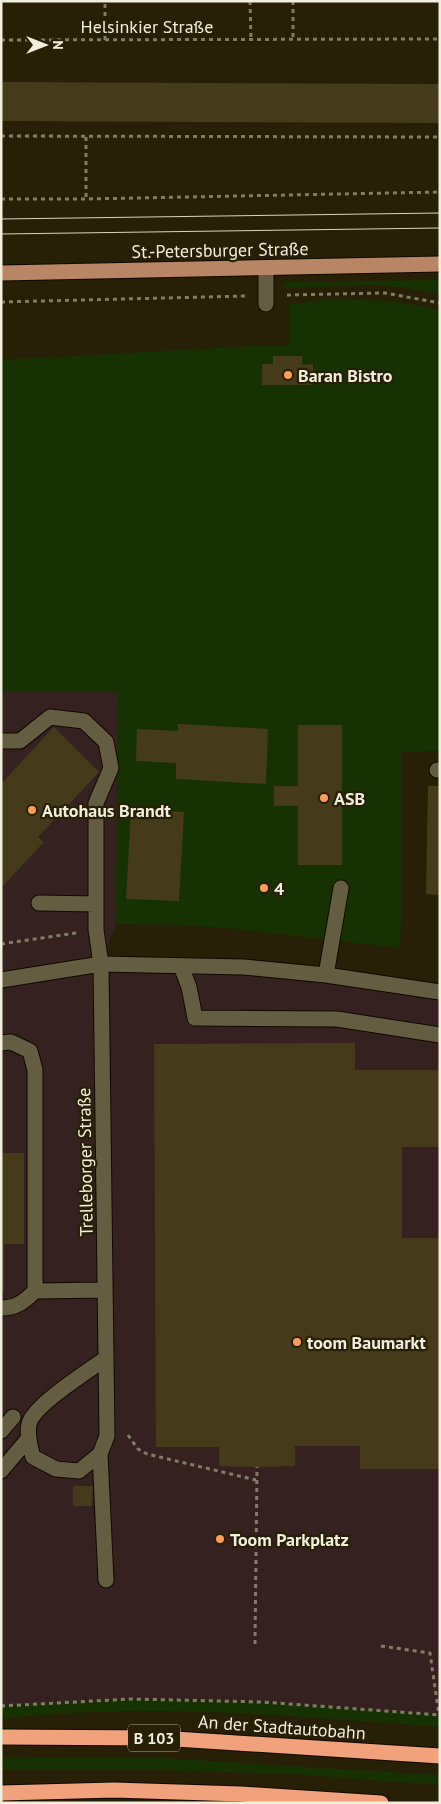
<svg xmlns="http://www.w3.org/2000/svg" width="441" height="1804" font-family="'PT Sans',sans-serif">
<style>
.commercial{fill:#352220}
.green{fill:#163203}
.building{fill:#453b1b}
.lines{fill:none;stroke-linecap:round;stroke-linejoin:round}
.minor-casing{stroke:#100900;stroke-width:17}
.major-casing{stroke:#100900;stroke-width:17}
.highway-casing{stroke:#100900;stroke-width:17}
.path{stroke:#827c67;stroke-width:3;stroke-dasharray:4 4;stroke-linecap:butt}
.minor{stroke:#655d42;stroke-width:15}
.major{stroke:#b98665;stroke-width:15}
.highway{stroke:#f1a27c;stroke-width:15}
.tram{stroke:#d8d4c3;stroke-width:1}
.poi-dot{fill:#fd9c56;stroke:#271f06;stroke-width:2}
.labels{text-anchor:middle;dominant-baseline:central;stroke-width:4.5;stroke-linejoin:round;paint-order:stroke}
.shield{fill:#271f06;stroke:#b5b09d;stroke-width:1}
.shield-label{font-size:16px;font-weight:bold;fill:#f2eede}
.street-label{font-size:18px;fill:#f2eede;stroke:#271f06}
.poi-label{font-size:18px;font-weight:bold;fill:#f2eede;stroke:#271f06;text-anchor:start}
</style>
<rect width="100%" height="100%" fill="#271f06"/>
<path class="commercial" d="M1 691 118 692 116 924 101 964 244 967 440 992 439 1715 262 1702 131 1699 1 1706Z"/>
<path class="green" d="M440 280V294L406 288 374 285 283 288 284 282Z
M331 299 393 301 440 310V751L402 752V900L400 948 237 929 183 925 116 924 118 692 1 691V360L253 346H290V304Z
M131 1699 262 1702 440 1715V1727C294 1716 147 1702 1 1719V1706Z
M1 1757 160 1758 440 1775V1785L290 1774 160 1770H1Z"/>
<path class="building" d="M1 82 440 84V123L1 121Z
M273 356H302V365L313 364V385H262V364H273Z
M178 724 268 729 266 784 176 779V763L136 761 137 729 178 731Z
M298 725H342V865H298V806H274V786H298Z
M54 727 99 772 38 837 44 842 1 888V784Z
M428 786H440V895L426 894Z
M131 809 184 812 179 901 126 899Z
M355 1043V1070H440V1147H402V1238H440V1469H360V1446H295V1466L257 1467 219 1466V1447H156L154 1044Z
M1 1153H24V1244H4V1291H1Z
M73 1486H93L92 1506H73Z"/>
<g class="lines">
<defs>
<path id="minor" d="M266 268V304
M1 741H20L50 717 84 721 106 742 111 768 96 803V930L101 964 106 1358C87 1372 42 1400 31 1419 25 1429 30 1446 33 1457L56 1469 79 1471 100 1454 107 1436 106 1358
M437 770H440
M39 903 96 904
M181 966 189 987 195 1018 337 1019 440 1035
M326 975 341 888
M1 980 101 964 244 967 326 975 440 992
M1 1043 11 1042 30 1051 35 1070V1291C24 1302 16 1308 1 1308
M35 1291 105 1290
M1 1431 13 1417
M100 1454 106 1580
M1 1471 28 1439"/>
<path id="major" d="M1 273 440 264"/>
<path id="highway" d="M1 1737 160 1738 440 1756
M1 1793 114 1790 241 1794 381 1803"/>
</defs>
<use href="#minor" class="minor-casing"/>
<use href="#major" class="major-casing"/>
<use href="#highway" class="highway-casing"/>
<path class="path" d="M250 1 251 39
M293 1V39
M1 40 440 39
M105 40V1
M1 136 440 137
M86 137V199
M1 199H86L440 192
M287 295 385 293 440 303
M1 302 246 296
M1 944 76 933
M128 1435 138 1449 147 1454 256 1480
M255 1644 257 1467
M381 1646 430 1653 439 1715
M1 1706 131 1699 262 1702 440 1715"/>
<use href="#minor" class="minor"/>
<use href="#major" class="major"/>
<use href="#highway" class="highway"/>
<path class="tram" d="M1 219 440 213
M1 234 440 228"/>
</g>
<g class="poi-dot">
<circle cx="288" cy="375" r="5"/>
<circle cx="324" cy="798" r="5"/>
<circle cx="32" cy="810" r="5"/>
<circle cx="264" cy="888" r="5"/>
<circle cx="297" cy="1342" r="5"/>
<circle cx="220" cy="1539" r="5"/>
</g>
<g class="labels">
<rect class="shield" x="128" y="1724.5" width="52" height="27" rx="4"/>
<g class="shield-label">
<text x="154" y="1738">B 103</text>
</g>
<g class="street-label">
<text x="147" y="26">Helsinkier Straße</text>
<text transform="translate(220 250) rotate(-1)">St.-Petersburger Straße</text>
<text transform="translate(85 1162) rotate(-91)">Trelleborger Straße</text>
<text transform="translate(282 1727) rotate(4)">An der Stadtautobahn</text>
</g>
<g class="poi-label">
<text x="298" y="375">Baran Bistro</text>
<text x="334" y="798">ASB</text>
<text x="42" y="810">Autohaus Brandt</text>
<text x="274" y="888">4</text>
<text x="307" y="1342">toom Baumarkt</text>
<text x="230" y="1539">Toom Parkplatz</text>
</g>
</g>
<rect width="441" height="1804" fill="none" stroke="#f2eede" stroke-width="5"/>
<g transform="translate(45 45) rotate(90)" stroke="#271f06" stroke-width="4" paint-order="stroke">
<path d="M0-4L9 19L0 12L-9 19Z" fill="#f2eede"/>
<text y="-8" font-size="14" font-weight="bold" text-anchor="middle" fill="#f2eede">N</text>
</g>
</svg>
